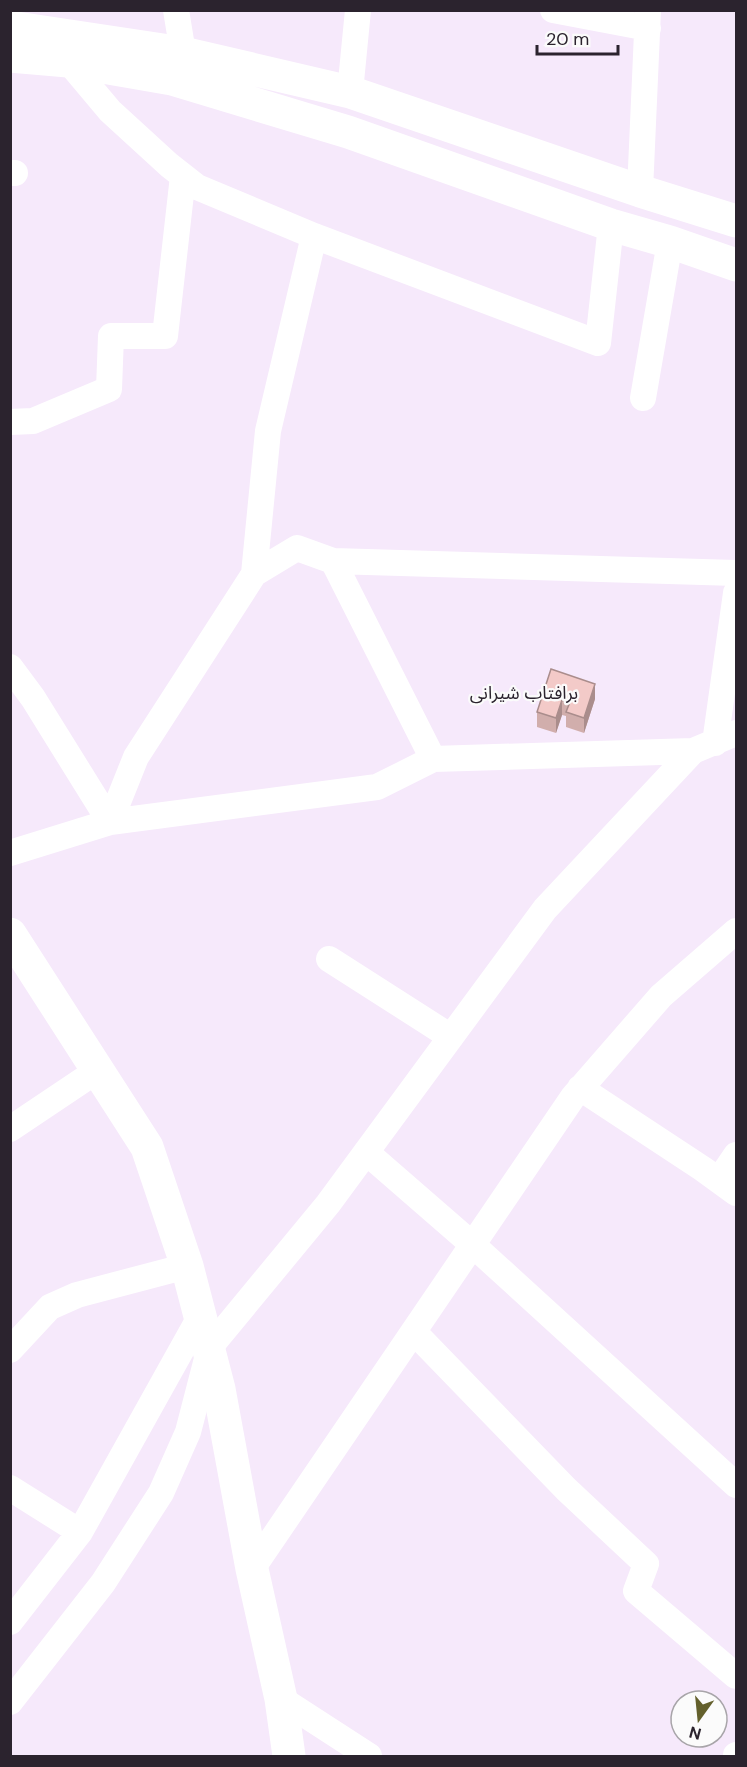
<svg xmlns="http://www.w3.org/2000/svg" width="747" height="1767" font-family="'DM Sans','Noto Sans Arabic',sans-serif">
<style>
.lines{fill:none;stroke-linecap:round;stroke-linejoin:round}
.minor{stroke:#fff;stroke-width:26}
.major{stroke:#fff;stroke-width:33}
.wall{fill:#d1aeac}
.shaded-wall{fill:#aa8d8c}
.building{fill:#f3cac8;stroke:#aa8d8c;stroke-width:1.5}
.labels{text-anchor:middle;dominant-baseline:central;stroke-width:4.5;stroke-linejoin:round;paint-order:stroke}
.quarter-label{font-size:18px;fill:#2b232e;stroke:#fbfbfb}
</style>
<rect width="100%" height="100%" fill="#f6e9fb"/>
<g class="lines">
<path class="minor" d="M176 10 183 53
M553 10 648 28
M68 61 110 111 169 165 197 187 314 236 598 343 611 225
M350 92 358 10
M10 173H15
M640 191 648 10
M643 398 670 242
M10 422 33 421 109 389 111 336H165L183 176
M333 561 433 759
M254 574 297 548 333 561 736 573
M10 667 33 698 110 822 377 787 433 759 693 751
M715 743 736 593
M10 853 110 822 136 757 254 574 268 431 314 236
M329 959 451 1037
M580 1088 703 1169 736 1193
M10 1129 98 1070
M366 1152 473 1245 736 1485
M719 1180 736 1155
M414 1332 566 1489 646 1564 636 1591 736 1676
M10 1350 50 1307 77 1295 187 1266
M10 1488 80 1532
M252 1569 573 1097 661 996 736 931
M10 1622 80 1532 201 1315
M281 1699 369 1756
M10 1702 103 1583 161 1493 188 1432 210 1347 328 1204 545 909 693 751 736 733
M736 1756V1755"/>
<path class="major" d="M10 27 183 53 350 92 640 191 736 221
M10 56 68 61 172 79 348 132 611 225 670 242 736 265
M10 934 147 1147 187 1266 219 1389 252 1569 281 1699 289 1756"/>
</g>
<path class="wall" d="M551 669 595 699 584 733 566 727V716L562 715 556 733 537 727V712Z"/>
<path class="shaded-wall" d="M595 684V699L584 733V718Z
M562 700V715L556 733V718Z"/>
<path class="building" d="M551 669 595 684 584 718 566 712 570 702 562 700 556 718 537 712Z"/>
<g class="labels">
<g class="quarter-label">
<text x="524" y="693">برافتاب شیرانی</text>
</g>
</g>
<rect width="747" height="1767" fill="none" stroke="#2b232e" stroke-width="24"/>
<g transform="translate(699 1719) rotate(195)"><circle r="28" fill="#fbfbfb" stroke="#a8a5a9" stroke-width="1.5"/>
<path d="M0-4.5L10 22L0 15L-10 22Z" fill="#63602c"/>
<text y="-9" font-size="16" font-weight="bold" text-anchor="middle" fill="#2b232e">N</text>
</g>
<path d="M537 45v9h81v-9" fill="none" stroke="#2b232e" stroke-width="3"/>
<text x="546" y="45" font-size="18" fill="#2b232e" stroke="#fbfbfb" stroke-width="4.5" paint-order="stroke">20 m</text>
</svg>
